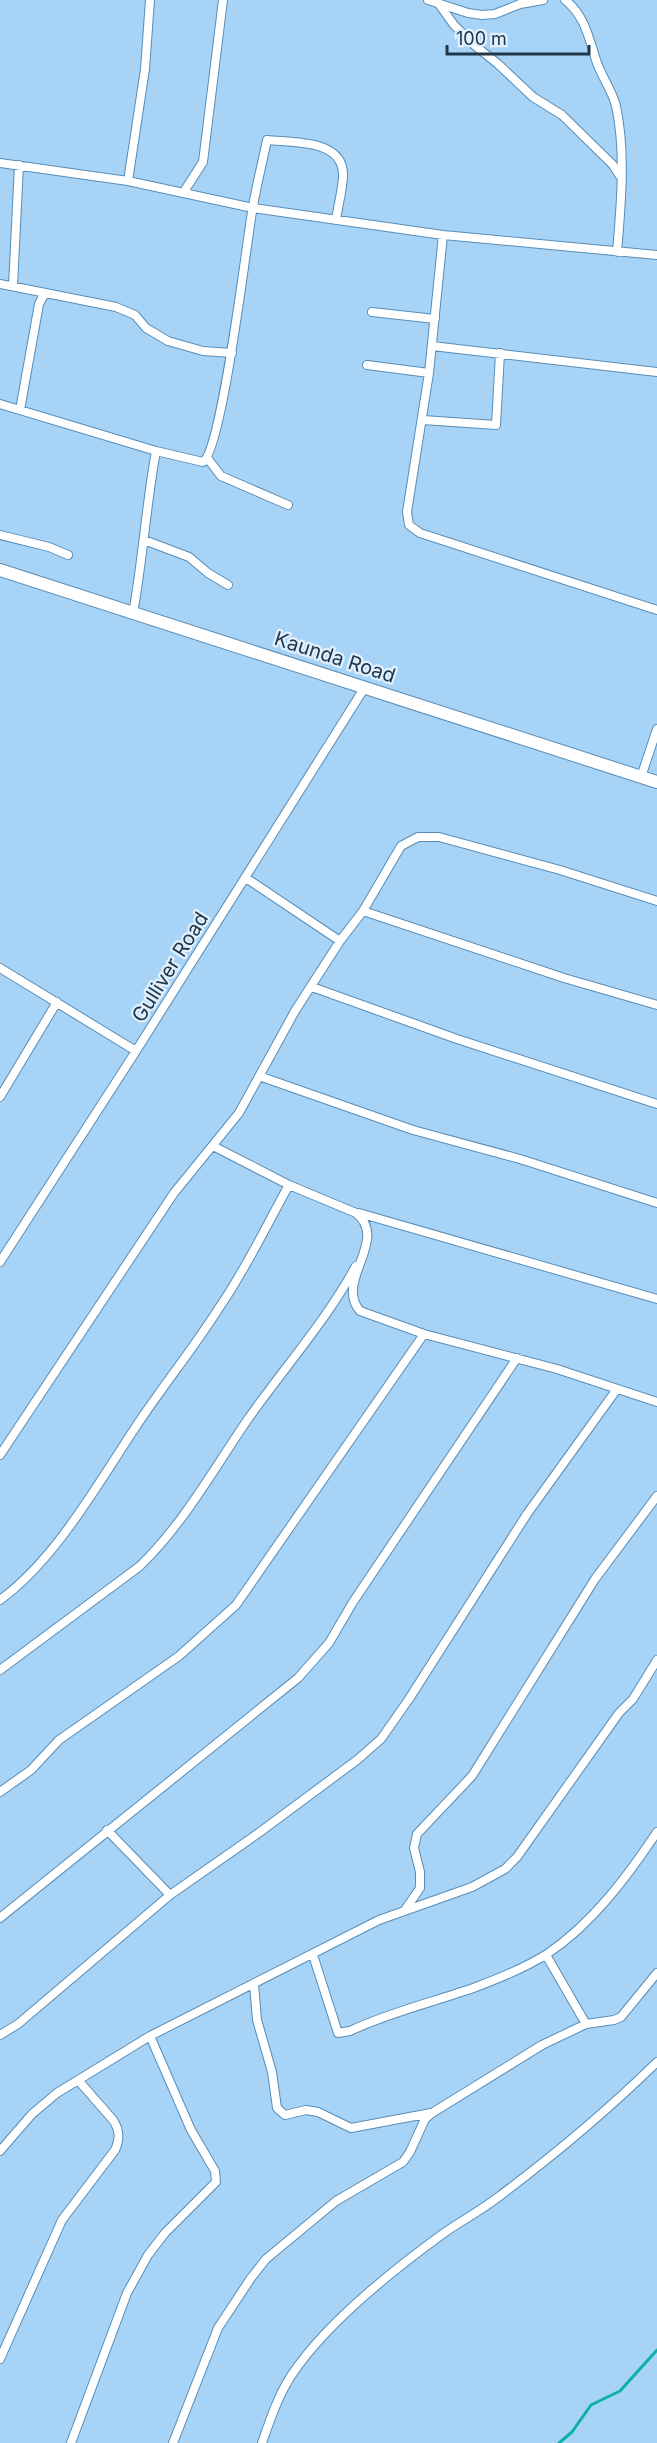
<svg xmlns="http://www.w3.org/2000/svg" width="657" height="2443" font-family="Inter,sans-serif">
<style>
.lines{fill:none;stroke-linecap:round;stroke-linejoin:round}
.stream{stroke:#0ab2a2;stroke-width:3}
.minor-casing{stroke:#578db7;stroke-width:10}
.secondary-casing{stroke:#578db7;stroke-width:14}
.minor{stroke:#fff;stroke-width:8}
.secondary{stroke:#fff;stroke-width:12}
.labels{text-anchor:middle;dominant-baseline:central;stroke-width:4.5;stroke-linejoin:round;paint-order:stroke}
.street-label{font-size:20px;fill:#21384a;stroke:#e0f0fe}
</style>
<rect width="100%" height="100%" fill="#a7d3f7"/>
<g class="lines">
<path class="stream" d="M559 2443 572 2432 591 2405 620 2391 657 2350"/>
<defs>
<path id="minor" d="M428 0 468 13 482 15 495 14 520 4 543 0
M565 0C584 14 589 38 596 60 601 76 612 90 616 106 626 152 621 205 617 252
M439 4 454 25 473 44 498 64 533 97 562 115 613 165 620 176
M0 163 128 181 253 208 443 235 657 255
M128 181 145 69 150 0
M183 193 203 162 223 0
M443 235 429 373 407 512 409 525 420 533 657 610
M0 284 116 307 135 315 146 328 168 341 203 351 232 353
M13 286 19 165
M372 312 435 319
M432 346 657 372
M367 365 429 373
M0 404 156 451 203 462C222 449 246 247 252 212 256 187 262 164 267 140 294 143 345 139 343 177 342 192 338 206 336 220
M20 410 39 304 45 293
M423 420 496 425 500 353
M208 459 221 476 288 505
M0 535 49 547 68 555
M144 540 189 557 208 573 228 585
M133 613C143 559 146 505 156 451
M641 777 657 729
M246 878 340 941
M363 911 564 978 657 1005
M0 968 136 1051
M312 987 457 1039 657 1104
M259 1076 413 1130 520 1159 657 1203
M0 1097 57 1002
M213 1146 289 1185 356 1213C390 1240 334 1281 360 1311L424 1334 557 1369 657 1402
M359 1213 657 1299
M0 1262 136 1051 365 687
M0 1455 174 1193 239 1113 295 1011 340 941 363 911 401 846 418 837H439L560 870 657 901
M0 1600C56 1559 97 1485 135 1428 162 1387 193 1349 219 1308 246 1269 266 1226 289 1185
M0 1670 140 1566C184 1523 213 1470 248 1419 284 1368 326 1321 356 1266
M0 1792 31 1770 59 1740 179 1656 236 1605 424 1334
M107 1830 170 1895
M405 1910 420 1888V1872L414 1848 417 1834 472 1776 595 1579 657 1496
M0 1918 298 1678 329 1643 353 1602 517 1358
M313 1955 338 2033 350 2031C390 2012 434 2002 476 1987 500 1978 525 1968 547 1954 592 1924 627 1877 657 1832
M546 1955 586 2024
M254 1984 257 2020 272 2072 277 2108 285 2115 306 2110 318 2112 351 2128 431 2113
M0 2035 18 2024 170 1895 260 1832 357 1760 381 1739 409 1699 527 1514 617 1389
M0 2151 32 2114 57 2093 150 2036 379 1920 472 1887 505 1869 517 1857 619 1713 633 1699 657 1660
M0 2359 62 2220 115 2150C120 2139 120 2130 113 2120L78 2080
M71 2443 127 2293 148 2255 165 2233 216 2182 215 2171 191 2130 150 2036
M173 2443 218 2328 251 2278 266 2259 336 2201 403 2162 410 2152 425 2119 432 2113 542 2045 586 2024 614 2020 621 2017 657 1973
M262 2443C270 2420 278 2396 291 2376 325 2324 393 2270 444 2233 461 2221 480 2211 497 2198 553 2156 607 2111 657 2062"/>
<path id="secondary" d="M0 570 657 782"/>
</defs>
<use href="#minor" class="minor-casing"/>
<use href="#secondary" class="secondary-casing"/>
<use href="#minor" class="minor"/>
<use href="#secondary" class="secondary"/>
</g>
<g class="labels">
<g class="street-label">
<text transform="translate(335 657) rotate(18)">Kaunda Road</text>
<text transform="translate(170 967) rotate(-58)">Gulliver Road</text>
</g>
</g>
<path d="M447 45v9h142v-9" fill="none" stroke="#21384a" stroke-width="3"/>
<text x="456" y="45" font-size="18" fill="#21384a" stroke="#e0f0fe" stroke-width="4.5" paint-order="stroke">100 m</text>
</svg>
